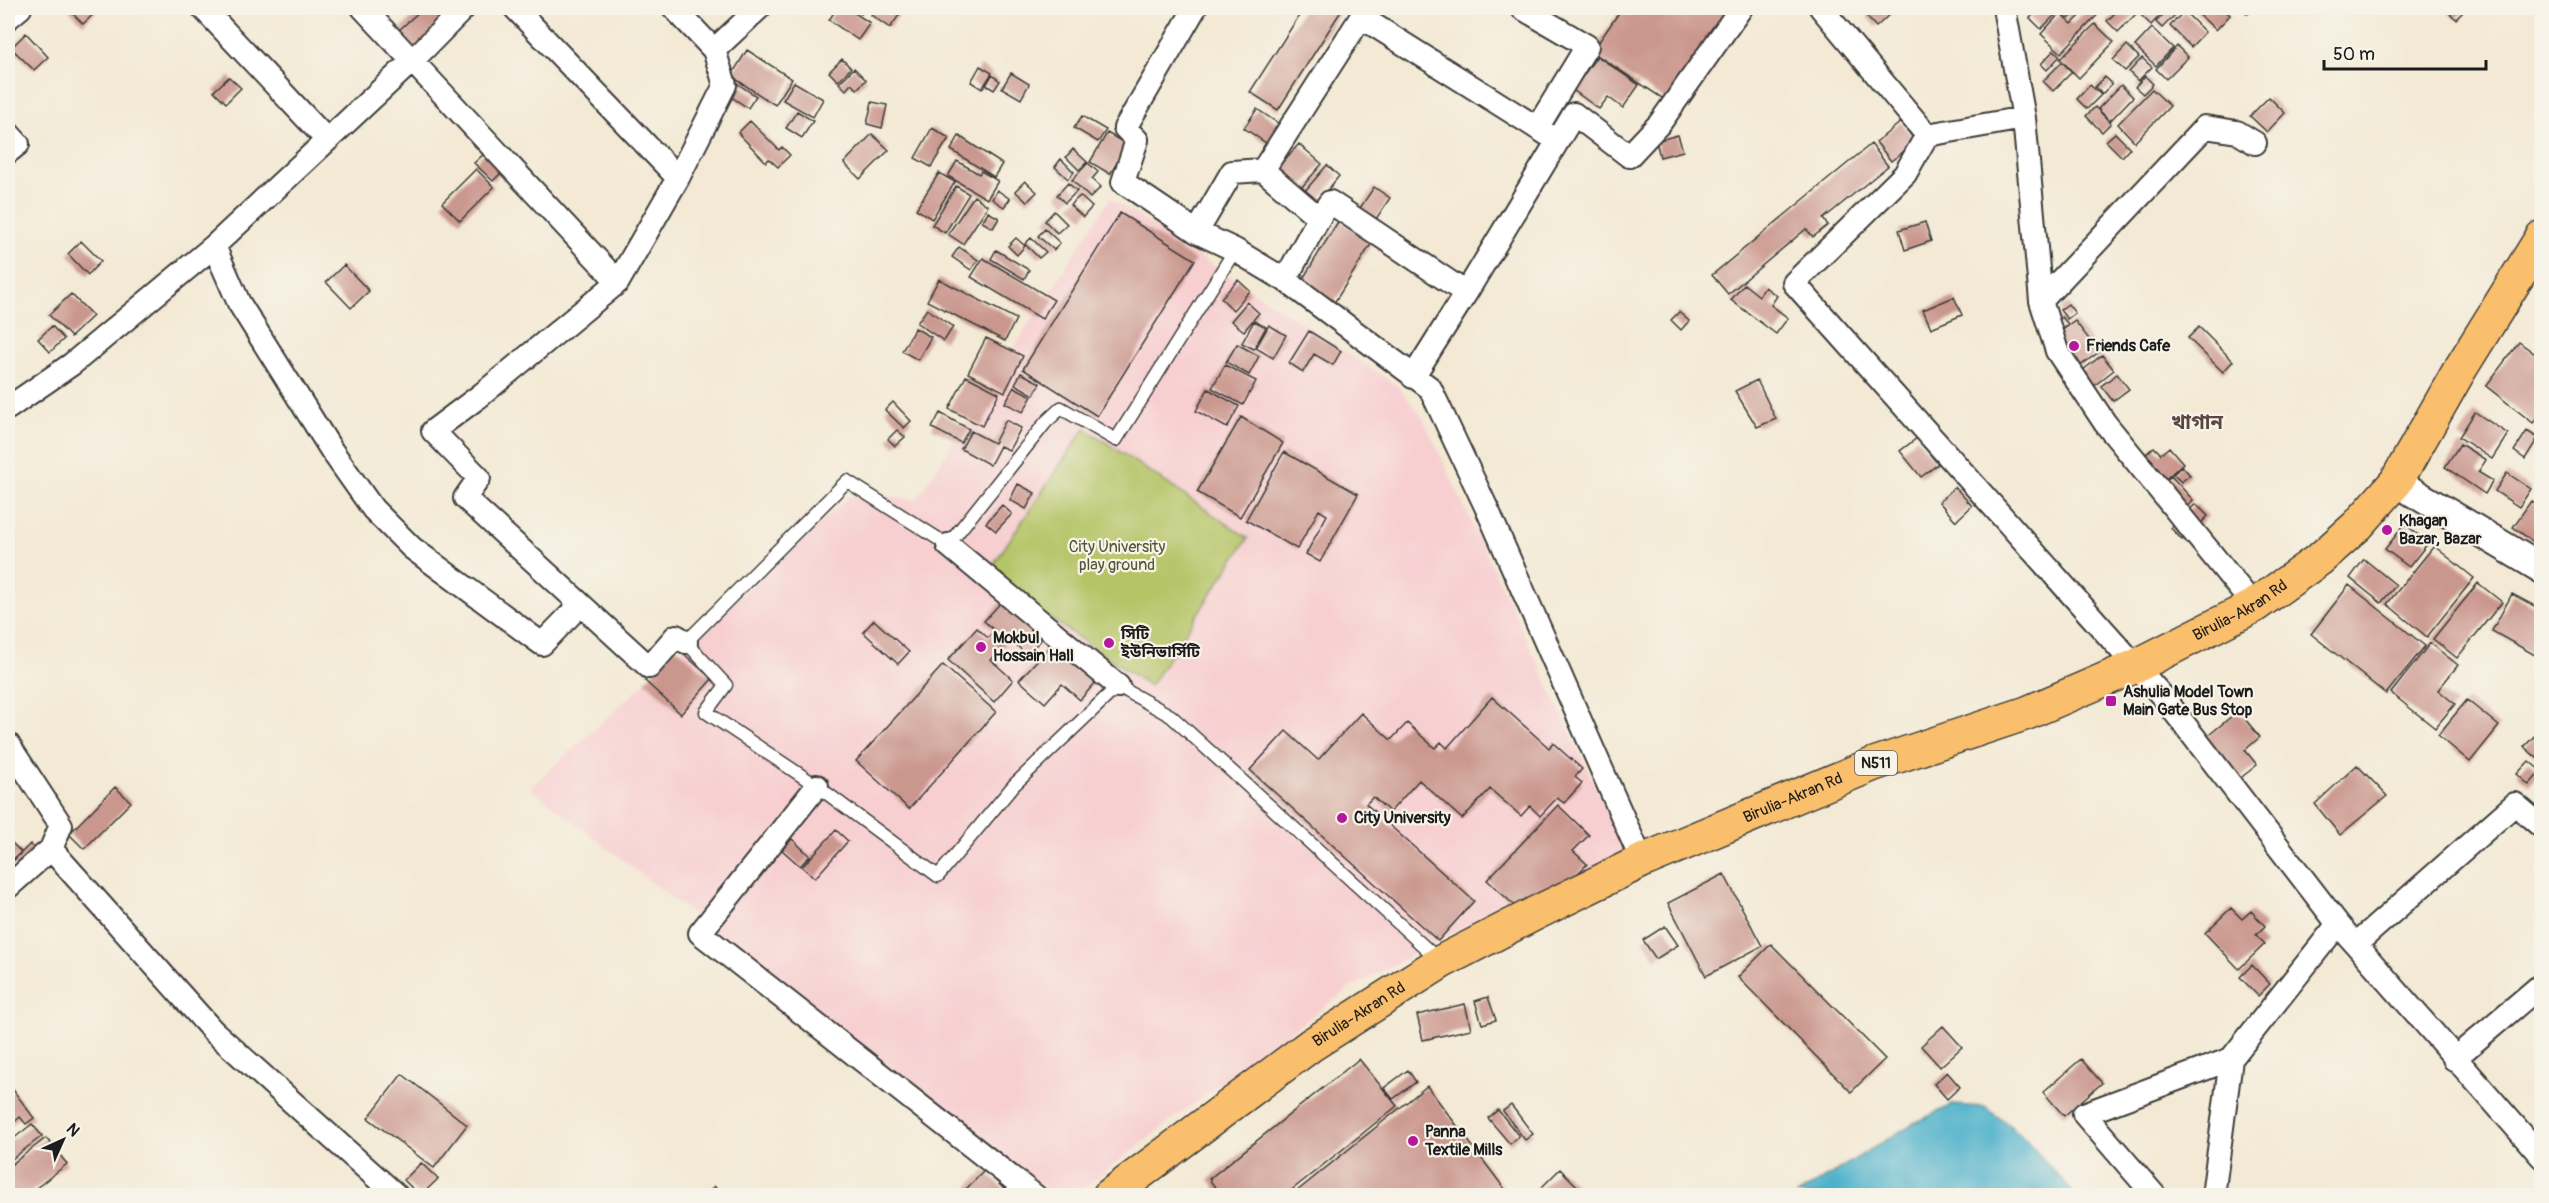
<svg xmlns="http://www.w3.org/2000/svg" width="2549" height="1203" font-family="Pangolin,'Noto Sans Bengali',sans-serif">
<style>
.built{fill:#f7cfd1}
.green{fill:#b4c466;stroke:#687041;stroke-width:1.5}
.water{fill:#4cb0cb;stroke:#346674;stroke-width:1.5}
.building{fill:#ca978e}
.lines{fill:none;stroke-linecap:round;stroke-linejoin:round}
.service-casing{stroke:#3c3b38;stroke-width:15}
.minor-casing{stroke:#3c3b38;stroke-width:26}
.tertiary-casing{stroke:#3c3b38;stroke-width:32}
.trunk-casing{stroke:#3c3b38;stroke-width:36}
.service{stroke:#fff;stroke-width:12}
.minor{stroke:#fff;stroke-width:22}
.tertiary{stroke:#fff;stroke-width:28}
.trunk{stroke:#f9bf6d;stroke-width:33}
.poi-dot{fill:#b5179e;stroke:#f7f3e8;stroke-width:2}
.labels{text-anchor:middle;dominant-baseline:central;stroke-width:4.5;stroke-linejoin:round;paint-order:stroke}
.shield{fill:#f7f3e8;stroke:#5e5c59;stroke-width:1.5}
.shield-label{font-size:15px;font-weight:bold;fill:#1c1c1c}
.poi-label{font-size:16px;font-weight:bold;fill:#1c1c1c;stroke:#f7f3e8;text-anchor:start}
.park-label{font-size:16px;fill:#515736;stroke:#f7f3e8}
.street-label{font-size:16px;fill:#1c1c1c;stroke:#f7f3e8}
.quarter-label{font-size:20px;font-weight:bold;fill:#594744;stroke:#f7f3e8}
</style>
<rect width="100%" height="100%" fill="#f7f3e8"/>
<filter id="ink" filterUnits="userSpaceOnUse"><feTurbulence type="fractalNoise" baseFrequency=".0167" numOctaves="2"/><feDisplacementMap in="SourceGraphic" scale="12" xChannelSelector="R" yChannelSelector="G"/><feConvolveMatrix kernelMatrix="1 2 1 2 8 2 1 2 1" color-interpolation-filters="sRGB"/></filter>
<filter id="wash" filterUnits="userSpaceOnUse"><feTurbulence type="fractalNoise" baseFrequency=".008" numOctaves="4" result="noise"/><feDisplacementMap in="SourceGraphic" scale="24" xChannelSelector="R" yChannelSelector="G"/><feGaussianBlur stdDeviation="1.35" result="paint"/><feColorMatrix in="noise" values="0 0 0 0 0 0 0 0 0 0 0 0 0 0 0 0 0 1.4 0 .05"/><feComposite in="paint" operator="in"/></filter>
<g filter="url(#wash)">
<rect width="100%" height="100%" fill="#f3e9d4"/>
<path class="built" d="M1110 198 1396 385 1421 414 1629 858 1473 922 1350 988 1171 1120 1075 1195H1054L530 788 852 494 917 499Z"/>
<path class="green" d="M1085 428 1248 538 1150 686 986 575Z"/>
<path class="water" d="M1952 1105 1985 1107 2021 1134 2075 1195H1797L1912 1124Z"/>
<g id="blocks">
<path class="building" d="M67 8H97L99 9 83 24Z
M423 8H436L447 19 415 50 397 32Z
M837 8H847L870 23 858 40 829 20Z
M853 8H866L861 14Z
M876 8H904L890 28 871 15Z
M1304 8H1343L1278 110 1250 92Z
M1622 8H1731L1668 102 1592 52Z
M1876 8H1888L1892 12 1876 27 1867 17Z
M2040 8H2062L2041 29 2030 18Z
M2065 8H2081L2069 19 2062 11Z
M2088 8H2104L2061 53 2041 34 2060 13 2072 24Z
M2120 8H2142L2118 32 2107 21Z
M2145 8H2156L2162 13 2151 25 2140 14Z
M2170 8 2176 14 2162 28 2156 22Z
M2192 8H2222L2230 15 2216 30Z
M2241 8H2254L2248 14Z
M2444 8H2467L2456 19Z
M2184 11 2205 32 2191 47 2170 26Z
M2095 24 2114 42 2079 78 2060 59Z
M2152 28 2173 48 2156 66 2135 46Z
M26 33 48 57 34 70 11 48Z
M2127 45 2139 57 2125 71 2113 60Z
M2177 46 2188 57 2166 79 2156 69Z
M747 50 792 79 775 105 731 76Z
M2054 50 2060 56 2047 70 2041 64Z
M1597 56 1639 85 1623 108 1608 97 1599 109 1573 90Z
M2142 58 2152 67 2138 81 2129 72Z
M842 59 851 68 838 81 829 72Z
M2062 62 2072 72 2053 91 2043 81Z
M980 66 992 73 982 89 971 82Z
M854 68 866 80 857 89 851 84 846 90 839 83Z
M1011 73 1029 84 1021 99 1002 88Z
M992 75 1000 81 994 90 986 85Z
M2145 76 2153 84 2143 94 2135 87Z
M229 77 241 88 226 103 214 91Z
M2105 77 2112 84 2102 94 2095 87Z
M794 82 823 99 813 117 783 100Z
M738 84 756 96 748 108 730 96Z
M2090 85 2101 95 2087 109 2077 99Z
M2121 85 2133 97 2110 121 2098 109Z
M2152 89 2170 106 2135 142 2118 124Z
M2269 97 2285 113 2267 132 2250 116Z
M872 102 887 105 882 128 867 124Z
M2095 107 2111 123 2102 132 2086 116Z
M1257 109 1282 126 1269 145 1244 128Z
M797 111 813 121 802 138 786 128Z
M1082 116 1106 130 1098 142 1074 128Z
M750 121 779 150 782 147 790 155 778 167 769 159 766 162 738 133Z
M1901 122 1916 142 1891 161 1876 142Z
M932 128 949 138 931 167 915 158Z
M1107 133 1128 145 1110 174 1090 162Z
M2115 133 2130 148 2122 157 2106 141Z
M872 134 889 150 860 179 844 163Z
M1678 135 1683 151 1660 157 1656 141Z
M959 136 1002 164 994 177 951 150Z
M1299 144 1322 164 1301 188 1278 167Z
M1871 144 1888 166 1823 219 1828 225 1813 237 1806 229 1728 294 1712 275Z
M1073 149 1087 162 1079 170 1066 157Z
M485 153 503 171 493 181 474 163Z
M1061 159 1074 172 1068 179 1055 167Z
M957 161 979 174 981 171 998 181 987 199 948 176Z
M1088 163 1098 172 1092 179 1101 187 1090 198 1072 180Z
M1327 165 1339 176 1318 202 1305 191Z
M476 169 494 187 460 221 442 203Z
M939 173 955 182 932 219 916 209Z
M1025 181 1037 192 1027 202 1015 191Z
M1068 183 1077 191 1065 203 1057 195Z
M956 186 969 194 945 233 932 225Z
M1374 187 1390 198 1374 222 1358 211Z
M997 190 1010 199 1004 207 992 199Z
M974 196 988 206 963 244 948 234Z
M1080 196 1092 207 1083 217 1070 205Z
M1054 211 1067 224 1057 233 1045 221Z
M988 212 999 218 993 228 982 222Z
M1120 213 1195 260 1097 416 1023 369Z
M1339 220 1373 241 1326 316 1293 295Z
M1925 222 1931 241 1905 250 1899 230Z
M1045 229 1060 243 1054 250 1038 236Z
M1016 238 1025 246 1017 255 1008 246Z
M1031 238 1046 252 1039 258 1025 244Z
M81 241 101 261 88 275 68 254Z
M959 247 978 260 971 270 952 257Z
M996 250 1029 270 1024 279 991 259Z
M983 258 1054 300 1042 319 971 277Z
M344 265 369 291 351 308 326 282Z
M939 279 1016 319 1005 341 927 301Z
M1238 280 1250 291 1233 310 1221 298Z
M1744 284 1759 296 1765 287 1777 296 1771 305 1788 318 1776 334 1731 300Z
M71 294 93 316 71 337 49 315Z
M1954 297 1962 315 1931 328 1923 310Z
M1247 302 1259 313 1244 331 1231 321Z
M2068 304 2075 313 2067 319 2060 310Z
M927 309 953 327 944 341 917 323Z
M1679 312 1689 321 1681 330 1671 320Z
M2062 317 2068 324 2061 329 2056 322Z
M1254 321 1266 327 1254 349 1242 343Z
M2075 321 2099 352 2073 371 2049 340Z
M1269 325 1286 335 1273 358 1256 348Z
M52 326 64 339 50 352 38 339Z
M2199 327 2233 361 2223 372 2188 338Z
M915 328 931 337 918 360 902 351Z
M1309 331 1341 351 1333 365 1314 354 1303 372 1289 363Z
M986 338 1023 356 1005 392 968 373Z
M2519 342 2542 359V412L2533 423 2486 386Z
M1237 344 1259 356 1249 375 1226 362Z
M2102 355 2114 370 2090 389 2078 374Z
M1225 365 1256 381 1243 405 1212 388Z
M1021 373 1040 383 1034 395 1015 384Z
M2117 374 2129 389 2113 401 2101 386Z
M966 376 999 393 982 426 949 409Z
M1757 380 1776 419 1757 427 1735 391Z
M1014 387 1032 396 1023 412 1005 403Z
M1208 389 1239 406 1227 428 1196 411Z
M893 402 911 421 904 428 885 410Z
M2475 412 2508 434 2492 459 2459 437Z
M940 413 969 429 961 443 932 428Z
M1241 417 1283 443 1240 517 1197 492Z
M1006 420 1021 428 1009 450 1000 446 990 465 961 449 971 431 994 443Z
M897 430 905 437 895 446 888 439Z
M2527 431 2538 438 2525 459 2514 451Z
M1917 438 1938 464 1921 477 1900 451Z
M2460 444 2486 460 2478 472 2493 481 2485 494 2445 467Z
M2154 447 2161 454 2169 447 2183 463 2156 488 2142 472 2153 461 2146 454Z
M1284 452 1358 494 1320 562 1306 554 1327 515 1319 510 1297 549 1246 520Z
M2182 466 2190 475 2181 482 2173 474Z
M2507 473 2531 489 2519 507 2495 491Z
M2171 476 2193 500 2183 510 2161 485Z
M1018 484 1035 493 1026 509 1010 500Z
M1955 487 1972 506 1956 521 1939 502Z
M2531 501 2542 509V548L2513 527Z
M2196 504 2208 516 2197 527 2185 514Z
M1002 505 1012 514 996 531 986 523Z
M2183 517 2195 530 2182 540 2171 528Z
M2405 524 2428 543 2409 567 2385 549Z
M2434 546 2474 578 2427 637 2387 604Z
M2364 559 2396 585 2381 603 2350 578Z
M2478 583 2502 602 2457 658 2433 639Z
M2349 585 2425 646 2386 694 2311 634Z
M2512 594 2542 610V659L2492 631Z
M1005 598 1045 635 1027 655 1010 639 991 660 1013 680 994 702 948 660 977 628 988 638 994 630 984 621Z
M874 620 909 652 898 664 863 632Z
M1054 642 1097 681 1080 700 1062 684 1045 703 1019 680Z
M2430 643 2458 665 2438 690 2455 704 2435 728 2391 693Z
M676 647 712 679 681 714 645 681Z
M943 665 996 712 909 809 856 761Z
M1492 697 1549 748 1553 743 1582 769 1575 777 1582 783 1564 803 1557 798 1540 816 1530 806 1521 816 1490 789 1462 819 1419 780 1390 812 1373 797 1366 804 1474 901 1438 941 1250 770 1286 731 1318 760 1361 713 1391 740 1407 723 1435 748 1441 742 1447 748Z
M2467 700 2499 726 2470 762 2438 735Z
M2238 711 2260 737 2245 750 2257 765 2238 780 2204 739Z
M2542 728V753L2537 758 2524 747Z
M2529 761 2541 771 2529 785 2517 774Z
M2357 765 2387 796 2340 835 2315 804Z
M115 787 131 802 84 849 69 834Z
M1558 805 1589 835 1573 851 1587 864 1532 922 1487 880Z
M836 830 848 841 815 878 802 867Z
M792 839 810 856 800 866 782 850Z
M10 841 21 852 8 864V844Z
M30 844 40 855 21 874 11 863Z
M1724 874 1762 946 1706 976 1668 903Z
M2231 908 2242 919 2251 911 2265 926 2256 935 2265 944 2239 969 2205 933Z
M1665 926 1678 945 1656 959 1643 940Z
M1771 944 1885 1059 1851 1092 1738 977Z
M2252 965 2270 984 2258 996 2240 977Z
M1488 997 1496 1020 1482 1024 1475 1001Z
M1465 1004 1471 1029 1423 1040 1417 1015Z
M1943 1026 1962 1047 1940 1067 1921 1046Z
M1359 1059 1397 1106 1284 1196H1221L1209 1179Z
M2081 1059 2102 1083 2064 1116 2043 1092Z
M1408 1070 1416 1082 1393 1099 1384 1088Z
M1947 1072 1960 1087 1947 1099 1934 1084Z
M402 1074 467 1125 434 1168 368 1118Z
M8 1083 34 1118 26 1124 20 1117 8 1128Z
M1427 1086 1510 1196H1291Z
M1511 1105 1533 1134 1525 1140 1503 1111Z
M1498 1110 1519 1136 1510 1144 1488 1118Z
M32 1124 42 1136 8 1162V1143Z
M46 1138 67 1164 26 1196H8V1167Z
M421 1163 438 1179 420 1196 404 1180Z
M1560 1169 1578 1187 1569 1196H1533Z
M985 1170 1011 1196H959Z
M714 1186 723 1196H705Z"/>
</g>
</g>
<g filter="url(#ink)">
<use href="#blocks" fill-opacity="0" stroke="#3c3b38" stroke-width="1.5"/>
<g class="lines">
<defs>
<path id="service" d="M1235 250 1116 440 1061 408 1046 422 948 545 847 481 686 642 726 685 706 712 817 786 938 876 1014 785 1118 686 1171 716 1440 961"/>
<path id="minor" d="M203 8 327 140
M363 8 618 282
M515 8 678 178
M674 8 714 50 725 85 678 178 618 282 481 395 433 431 479 478 465 498 649 667 676 636 686 642
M1195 8 1125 128 1137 140 1123 182 1197 232 1235 250 1285 280 1430 388 1488 511 1642 861
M1522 8 1587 46 1537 128
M1821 8 1927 135
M2004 8 2024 118 2041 301 2057 351 2105 423 2254 606
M1361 17 1558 141
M8 18 20 8
M714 50 759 8
M2024 118 1927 135 1905 174 1794 283 2164 698 2338 924 2542 1157
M8 133 18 144 8 152
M1319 218 1263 170 1367 8
M1197 232 1232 172 1263 170
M214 246 239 303 332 451 373 509 412 548 542 644 580 605
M1285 280 1319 218 1330 202 1466 293 1413 377
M1466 293 1574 114 1629 156 1660 123 1741 8
M2041 301 2205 127 2237 132 2255 143
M8 408 72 364 214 246 413 60 464 8
M948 545 1118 686
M8 744 61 825 51 849 213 1031 397 1196
M817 786 700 933 1035 1196
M8 887 51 849
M2356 944 2515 804 2542 827
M2454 1059 2542 984
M2155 1196 2084 1114 2231 1059 2338 924
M2213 1196 2231 1059"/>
<path id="tertiary" d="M2396 482 2542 569"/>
<g id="trunk">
<path id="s1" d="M1109 1196 1311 1045 1441 962 1536 913 1642 861 1874 764 2027 713 2136 666 2254 606 2321 558 2358 525 2396 482 2459 371 2542 237"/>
</g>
</defs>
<use href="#service" class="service-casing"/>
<use href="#minor" class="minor-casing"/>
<use href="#tertiary" class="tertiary-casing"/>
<use href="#trunk" class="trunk-casing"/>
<use href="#service" class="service"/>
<use href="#minor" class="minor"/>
<use href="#tertiary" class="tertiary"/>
<use href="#trunk" class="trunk"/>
</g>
</g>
<g class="poi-dot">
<circle cx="2074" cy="346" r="6"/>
<circle cx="2387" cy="530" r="6"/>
<circle cx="1109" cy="643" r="6"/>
<circle cx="981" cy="647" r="6"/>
<rect x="2105" y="695" width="12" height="12" rx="3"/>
<circle cx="1342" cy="818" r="6"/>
<circle cx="1413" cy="1141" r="6"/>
</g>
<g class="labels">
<rect class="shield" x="1855" y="751" width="42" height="24" rx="4.5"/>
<g class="shield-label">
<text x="1876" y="763">N511</text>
</g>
<g class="poi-label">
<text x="2086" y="346">Friends Cafe</text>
<text x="2399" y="521">Khagan<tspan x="2399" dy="18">Bazar, Bazar</tspan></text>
<text x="1121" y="634">সিটি<tspan x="1121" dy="18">ইউনিভার্সিটি</tspan></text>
<text x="993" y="638">Mokbul<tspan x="993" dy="18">Hossain Hall</tspan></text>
<text x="2123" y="692">Ashulia Model Town<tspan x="2123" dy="18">Main Gate Bus Stop</tspan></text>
<text x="1354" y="818">City University</text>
<text x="1425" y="1132">Panna<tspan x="1425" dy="18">Textile Mills</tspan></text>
</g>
<g class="park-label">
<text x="1117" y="547">City University<tspan x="1117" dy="18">play ground</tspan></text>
</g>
<g class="street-label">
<text stroke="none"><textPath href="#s1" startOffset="1281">Birulia-Akran Rd</textPath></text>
<text stroke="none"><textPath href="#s1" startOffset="795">Birulia-Akran Rd</textPath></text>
<text stroke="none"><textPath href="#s1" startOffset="309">Birulia-Akran Rd</textPath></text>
</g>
<g class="quarter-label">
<text x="2197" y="422">খাগান</text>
</g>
</g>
<rect width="2549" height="1203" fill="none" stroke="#f7f3e8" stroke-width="30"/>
<g transform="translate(63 1140) rotate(45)" stroke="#f7f3e8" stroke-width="4.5" paint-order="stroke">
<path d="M0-4.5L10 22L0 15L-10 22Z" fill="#1c1c1c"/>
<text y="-9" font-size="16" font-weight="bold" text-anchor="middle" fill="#1c1c1c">N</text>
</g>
<path d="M2324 60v9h162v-9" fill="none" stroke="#1c1c1c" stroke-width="3"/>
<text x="2333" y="60" font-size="18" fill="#1c1c1c" stroke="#f7f3e8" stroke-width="4.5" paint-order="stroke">50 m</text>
</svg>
